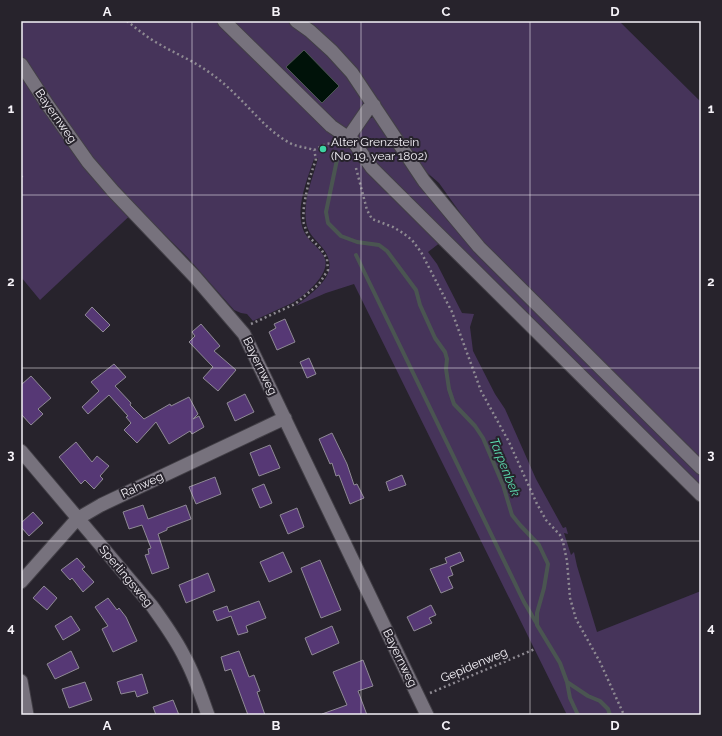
<svg xmlns="http://www.w3.org/2000/svg" width="722" height="736" font-family="Raleway,sans-serif">
<style>
.green{fill:#46345a}
.water{fill:#001209;stroke:#4a5551}
.lines{fill:none;stroke-linecap:round;stroke-linejoin:round}
.stream{stroke:#4a5551;stroke-width:4}
.building{fill:#563875;stroke:#8f8a95}
.minor-casing{stroke:#423f46;stroke-width:15}
.path{stroke:#8e8a92;stroke-width:2.5;stroke-dasharray:2 3;stroke-linecap:butt}
.minor{stroke:#77727d;stroke-width:13}
.grid{fill:none;stroke:#f5f2f8;stroke-width:1;stroke-opacity:0.55}
.poi-dot{fill:#3dd4a3;stroke:#27232c;stroke-width:1.5}
.labels{text-anchor:middle;dominant-baseline:central;stroke-width:4;stroke-linejoin:round;paint-order:stroke}
.street-label{font-size:12px;fill:#f5f2f8;stroke:#27232c}
.poi-label{font-size:12px;fill:#f5f2f8;stroke:#27232c;text-anchor:start}
.water-label{font-size:13px;font-style:italic;fill:#5bdcaf;stroke:#27232c}
.neatline{fill:none;stroke:#f5f2f8;stroke-width:1.5}
.grid-label{font-size:13px;text-anchor:middle;font-weight:bold;fill:#f5f2f8}
</style>
<rect width="100%" height="100%" fill="#27232c"/>
<path class="green" d="M21 21H218L333 135 351 144 441 242 428 252 437 264 462 313 474 314 470 327 473 351 495 394 505 409 536 479 563 528 566 527 568 534 564 533 571 555 574 552 577 566 597 632 701 591V715H567L354 284 326 293 296 306C315 290 344 273 321 246 314 238 307 232 306 221 303 199 313 178 318 158L314 159C308 177 298 201 301 221 304 242 319 244 325 259 330 275 304 296 292 303 279 309 266 315 253 321L247 314 241 313 234 310 188 258 138 208 40 300 21 277Z
M227 21H287L306 34 348 76 364 99 363 104 350 130 347 132Z
M305 21H619L701 102V461L483 245 439 183 424 170Z
M373 117H376L447 220 701 473V492L373 167C366 156 353 144 360 130 364 122 365 121 373 117Z"/>
<path class="water" d="M304 50 339 86 322 103 286 67Z"/>
<g class="lines">
<path class="stream" d="M338 155 326 212 328 223 341 236 357 242 379 245 387 251 416 290 420 305 435 338 445 352 447 359 446 369 449 389 454 404 475 426 483 438 503 485 512 515 520 525 539 545 548 564 544 588 537 613V625L560 663 567 682 588 696 600 701 608 709 610 715
M356 255 524 602 537 624
M567 682 570 698 578 715"/>
</g>
<path class="building" d="M92 307 110 325 103 332 85 315Z
M285 319 295 342 277 350 269 332 276 328 274 324Z
M201 324 220 346 214 351 236 370 218 391 203 378 213 367 189 342 195 336 192 332Z
M309 358 316 374 307 378 300 362Z
M114 364 126 377 115 386 131 403 130 405 144 419 170 404 171 406 189 397 198 414 193 419 199 416 204 427 192 434 190 431 169 444 156 422 137 443 124 430 131 423 126 417 128 416 109 395 88 414 82 407 99 391 91 382Z
M31 376 51 398 38 409 43 414 31 425 21 414V385Z
M245 394 254 412 235 421 227 403Z
M332 433 347 464 354 485 357 484 364 498 350 504 339 475 336 476 332 463 330 464 319 439Z
M76 442 92 462 97 456 109 466 100 476 103 479 94 489 85 480 81 484 59 457Z
M270 445 280 468 259 476 250 453Z
M402 475 406 485 389 491 386 482Z
M215 477 221 494 196 504 189 487Z
M264 484 272 503 260 508 252 489Z
M143 505 148 519 186 505 191 519 167 528V530L158 534 169 568 152 574 145 555 149 554 148 549 151 548 142 525 129 529 123 512Z
M297 508 304 527 288 534 280 515Z
M33 512 43 523 29 536 21 527V523Z
M283 552 292 572 269 582 260 562Z
M460 552 464 561 450 567 453 575 448 577 453 588 441 593 430 569 447 563 445 558Z
M77 558 85 567 82 569 94 582 83 592 72 578 70 580 61 570Z
M320 560 341 610 321 618 301 568Z
M208 573 215 591 186 603 179 585Z
M44 586 57 598 47 610 33 598Z
M108 598 117 610 119 608 126 617 137 641 113 652 102 629 108 626 95 607Z
M259 601 266 618 246 626 248 632 238 635 231 616 217 621 213 611 227 606 229 612Z
M431 605 436 615 429 618 432 623 414 631 407 617Z
M71 616 80 630 63 640 55 626Z
M332 626 339 643 312 655 305 638Z
M71 651 79 668 55 679 47 664Z
M239 651 249 677 254 675 260 691 257 692 265 715H248L231 669 225 671 221 657Z
M363 660 373 686 358 691 367 715H322V714L347 705 333 672Z
M142 674 148 693 137 697 135 691 121 694 117 682Z
M85 682 92 700 69 708 62 689Z
M173 700 179 715H156L153 707Z"/>
<g class="lines">
<defs>
<path id="minor" d="M224 21 331 126 353 141 372 168 701 495
M296 21 310 31 332 51 352 73 424 181 479 247 701 468
M21 64 47 104 88 162 113 191 195 277 244 334 427 715
M346 141 368 109 374 105
M21 451 152 606C164 623 176 639 185 658 195 676 201 696 208 715
M21 582 77 519 101 505 285 418
M21 681 27 715"/>
</defs>
<use href="#minor" class="minor-casing"/>
<path class="path" d="M127 21C137 29 148 38 159 44 176 54 194 61 210 73 219 79 228 87 236 95 253 111 267 130 288 142 296 147 305 147 314 150
M314 150 326 144 334 143
M356 168 367 210 372 219 393 227 403 233 412 240 421 252 452 312 481 391 509 442 537 504 546 520 560 535 563 542 567 561 570 598 576 619 600 662 624 715
M21 177 23 175
M251 324 295 304 319 284 328 270 327 259 321 249 308 236 303 221 304 205 309 180 316 159 314 150
M430 693 535 649"/>
<use href="#minor" class="minor"/>
</g>
<path class="grid" d="M192 21V715M361 21V715M530 21V715M21 195H701M21 368H701M21 541H701"/>
<circle class="poi-dot" cx="323" cy="149" r="4"/>
<g class="labels">
<g class="street-label">
<text transform="translate(56 116) rotate(55)">Bayernweg</text>
<text transform="translate(260 366) rotate(64)">Bayernweg</text>
<text transform="translate(142 485) rotate(-25)">Rahweg</text>
<text transform="translate(126 576) rotate(50)">Sperlingsweg</text>
<text transform="translate(400 658) rotate(64)">Bayernweg</text>
<text transform="translate(474 665) rotate(-23)">Gepidenweg</text>
</g>
<g class="poi-label">
<text x="331" y="142">Alter Grenzstein<tspan x="331" dy="14">(No 19, year 1802)</tspan></text>
</g>
<g class="water-label">
<text transform="translate(505 467) rotate(68)">Tarpenbek</text>
</g>
</g>
<rect width="722" height="736" fill="none" stroke="#27232c" stroke-width="44"/>
<rect x="22" y="22" width="678" height="692" class="neatline"/>
<g class="grid-label">
<text x="107" y="16">A</text>
<text x="276" y="16">B</text>
<text x="446" y="16">C</text>
<text x="615" y="16">D</text>
<text x="11" y="113">1</text>
<text x="711" y="113">1</text>
<text x="11" y="286">2</text>
<text x="711" y="286">2</text>
<text x="11" y="459">3</text>
<text x="711" y="459">3</text>
<text x="11" y="632">4</text>
<text x="711" y="632">4</text>
<text x="107" y="730">A</text>
<text x="276" y="730">B</text>
<text x="446" y="730">C</text>
<text x="615" y="730">D</text>
</g>
</svg>
